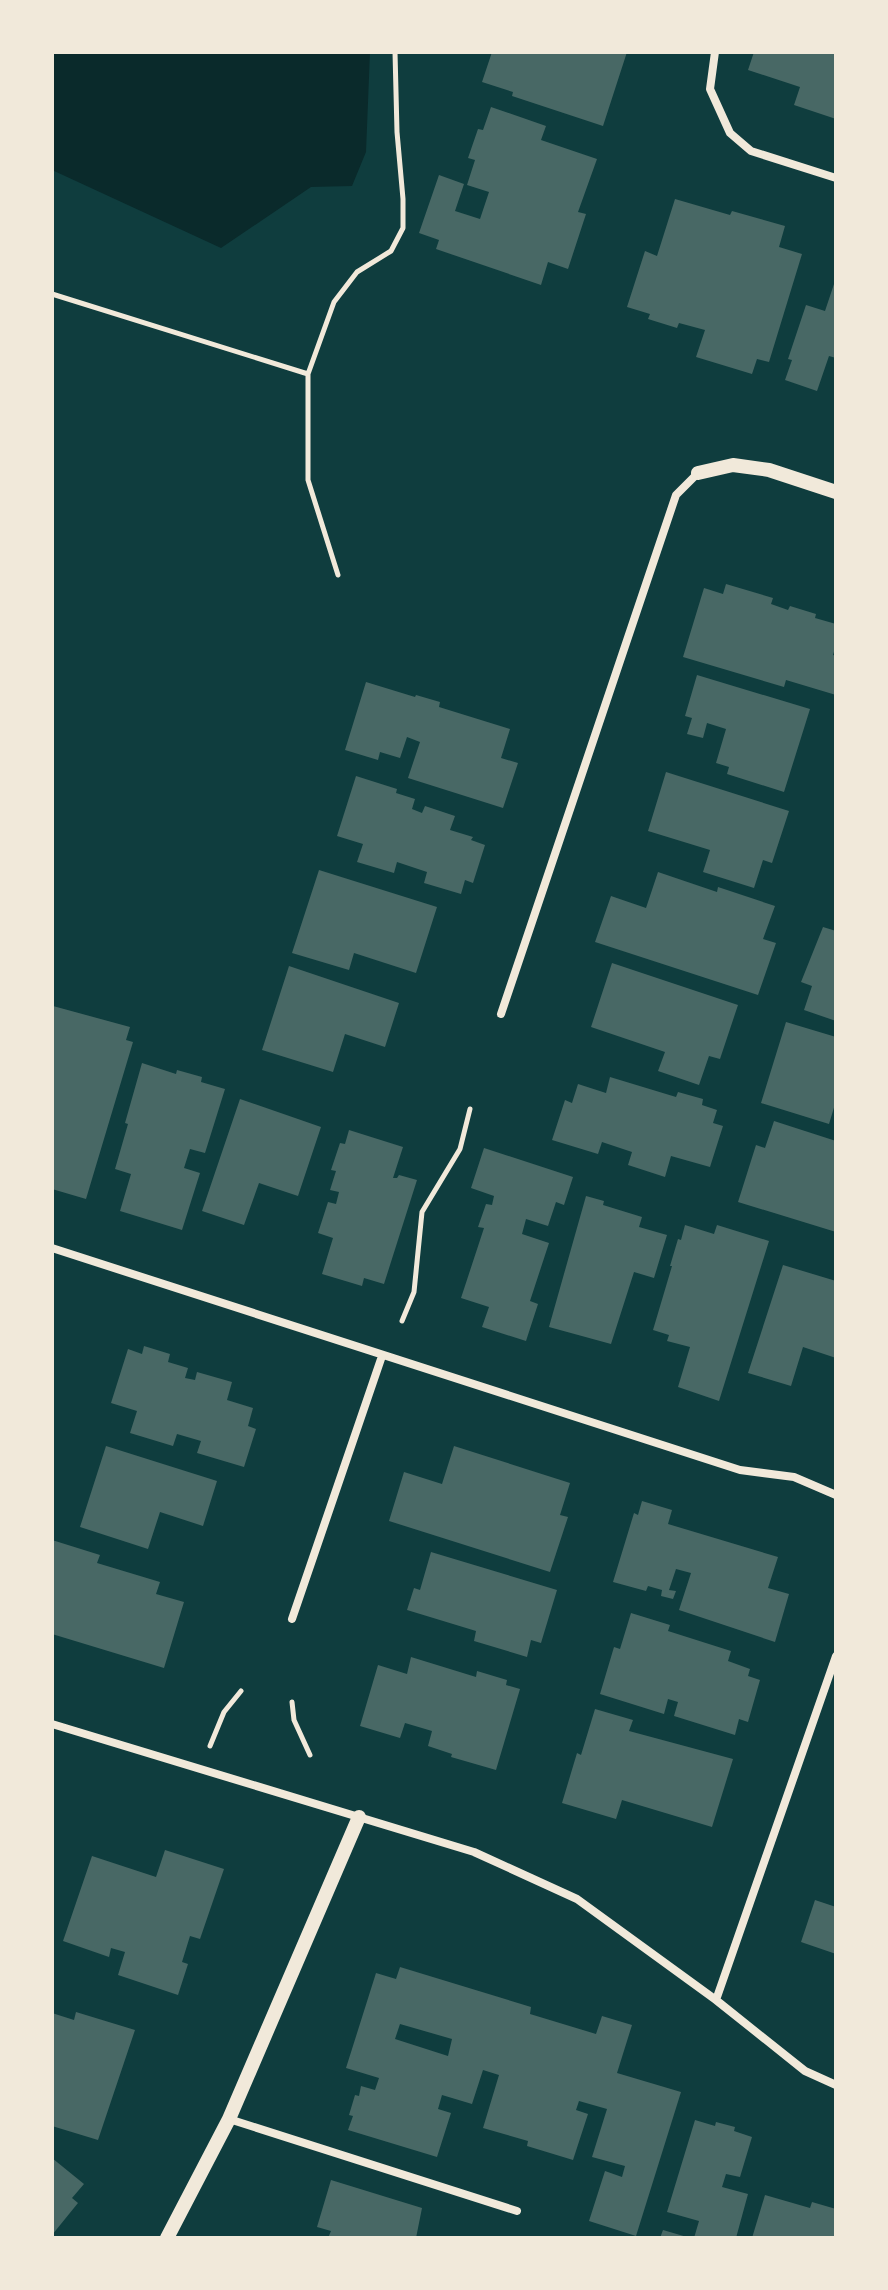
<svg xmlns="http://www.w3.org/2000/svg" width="888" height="2290" font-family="'Fira Sans',sans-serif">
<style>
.water{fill:#0a2a2b}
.building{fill:#486865;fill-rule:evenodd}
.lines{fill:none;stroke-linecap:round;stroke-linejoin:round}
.path{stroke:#f1e9da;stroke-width:5}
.minor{stroke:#f1e9da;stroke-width:8}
.tertiary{stroke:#f1e9da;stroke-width:14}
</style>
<rect width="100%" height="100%" fill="#0f3d3e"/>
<path class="water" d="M52 52H370L366 152 352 186 311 187 221 248 52 170Z"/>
<path class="building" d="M492 52H627L603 126 512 96 513 92 482 82Z
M754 52H836V119L794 105 800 87 748 70Z
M491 107 546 126 541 140 597 159 578 212 586 214 568 269 548 262 541 285 436 249 439 240 419 233 439 175 464 184 455 211 480 219 489 192 467 185 475 160 468 158 478 129 483 130Z
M675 199 730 215 732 211 785 226 779 247 802 254 769 362 757 359 752 374 696 357 705 330 679 323 677 328 648 319 650 314 627 307 645 251 657 256Z
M836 278V358L829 356 817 391 785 380 792 360 788 359 806 305 825 311Z
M726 584 773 598 771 604 788 610 790 606 816 614 815 618 836 624V645L833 655 836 656V695L786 680 784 687 683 657 704 588 723 594Z
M697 675 810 709 784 792 727 774 729 767 716 763 726 729 707 723 703 738 687 734 692 718 685 716Z
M366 682 415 697 416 695 440 702 439 707 510 729 501 758 518 763 503 808 408 778 420 742 407 737 400 758 380 752 378 760 345 750Z
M666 772 789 811 772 863 763 860 754 888 703 872 710 850 648 831Z
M356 776 397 789 396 793 415 799 412 809 422 813 425 806 455 816 450 830 473 837 471 840 485 845 473 883 465 880 461 894 424 883 427 872 397 862 394 873 357 862 363 844 337 836Z
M319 870 437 907 416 973 354 953 349 970 292 953Z
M658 872 717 892 718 887 775 906 763 939 776 943 758 995 595 942 611 896 646 908Z
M823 927 836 931V1021L804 1010 812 986 801 982Z
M612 963 738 1005 720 1059 709 1056 699 1085 658 1071 665 1052 591 1027Z
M289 966 399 1003 385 1047 345 1034 333 1072 262 1050Z
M53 1006 130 1027 126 1040 133 1042 86 1199 52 1189Z
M786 1022 836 1037V1101L829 1124 761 1103Z
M142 1063 176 1074 177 1070 202 1077 201 1082 225 1089 205 1153 190 1149 184 1168 200 1173 182 1230 120 1211 131 1174 115 1169 128 1124 125 1123Z
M610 1077 676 1097 678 1092 703 1099 702 1105 717 1110 713 1123 723 1126 710 1167 671 1156 665 1177 628 1165 632 1152 602 1142 598 1154 552 1140 565 1100 572 1103 578 1084 606 1093Z
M240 1099 321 1127 298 1196 259 1183 244 1225 202 1211Z
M774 1121 836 1141V1232L738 1202 756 1145 765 1148Z
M349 1130 403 1147 393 1178H397L399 1175 417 1180 384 1284 364 1278 362 1286 322 1274 333 1238 318 1233 328 1202 336 1204 339 1192 330 1190 336 1171 331 1170 340 1143 345 1144Z
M484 1148 573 1177 564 1205 556 1202 548 1226 526 1219 522 1234 549 1243 530 1301 538 1304 526 1341 482 1327 489 1307 461 1298 484 1228 478 1227 486 1204 492 1205 494 1196 471 1188Z
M586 1196 604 1201 603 1205 642 1217 639 1227 667 1235 654 1278 634 1272 611 1344 549 1327Z
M685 1225 714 1234 717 1225 769 1241 719 1401 678 1387 690 1347 667 1341 669 1335 653 1330 672 1266H670L678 1239 681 1240Z
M783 1265 836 1281V1358L803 1347 791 1386 748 1373Z
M144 1346 170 1354 168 1362 188 1368 185 1378 195 1380 197 1372 232 1382 227 1400 253 1408 248 1426 256 1429 244 1467 197 1453 201 1441 177 1434 173 1446 130 1433 137 1411 111 1403 128 1349 142 1354Z
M106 1446 217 1481 203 1526 160 1512 148 1549 80 1527Z
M454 1446 570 1483 560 1515 568 1517 550 1572 389 1521 404 1472 442 1484Z
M642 1501 672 1510 668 1524 778 1557 768 1588 789 1594 775 1642 679 1610 691 1573 676 1569 669 1590 676 1591 673 1599 661 1596 662 1590 648 1586 646 1591 613 1582 634 1513 638 1515Z
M52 1540 100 1555 97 1563 160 1582 156 1594 184 1602 164 1668 52 1634Z
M431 1552 557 1590 541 1643 531 1640 527 1657 474 1641 476 1631 407 1610 414 1588 420 1590Z
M631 1613 670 1625 668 1631 731 1651 728 1661 750 1669 748 1676 760 1680 748 1722 739 1719 735 1735 674 1716 678 1702 668 1699 664 1714 600 1694 614 1647 620 1649Z
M411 1657 476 1677 477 1671 507 1680 506 1685 520 1689 496 1770 451 1757 452 1754 428 1746 432 1731 405 1723 400 1738 360 1726 378 1665 407 1674Z
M595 1709 633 1720 629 1731 733 1759 712 1827 622 1800 616 1819 562 1803 577 1753 581 1755Z
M165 1850 224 1869 200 1939 190 1936 182 1962 188 1964 178 1995 118 1975 125 1952 111 1948 109 1957 63 1941 92 1856 156 1877Z
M815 1900 836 1907V1954L801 1942Z
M400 1967 531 2007 530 2014 596 2034 602 2016 632 2025 617 2073 681 2092 636 2236 589 2221 605 2171 622 2177 625 2166 592 2157 607 2109 579 2101 576 2110 588 2114 573 2160 527 2146 528 2141 483 2128 499 2075 483 2070 472 2104 442 2095 438 2109 451 2113 437 2157 348 2130 353 2116 349 2115 355 2095 359 2096 361 2086 375 2090 379 2078 346 2068 376 1973 396 1979ZM400 2024 452 2039 448 2056 395 2039Z
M76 2012 135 2030 98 2140 52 2126V2013L74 2020Z
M695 2120 715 2126 716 2122 735 2127 734 2131 752 2137 740 2177 726 2174 722 2187 748 2194 736 2238H694L699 2221 667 2212Z
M52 2158 84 2184 72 2198 78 2203 52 2235Z
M331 2180 422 2208 416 2238H328L331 2231 317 2227Z
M765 2195 810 2208 812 2202 836 2209V2238H752Z
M663 2230 687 2237V2238H660Z"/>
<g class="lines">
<path class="path" d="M52 294 308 374
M338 575 308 480V374L334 302 357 272 391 251 403 228V199L397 132 395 52
M402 1321 414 1292 422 1212 460 1149 470 1109
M292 1702 294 1720 310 1755
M210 1746 224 1712 241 1691"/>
<path class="minor" d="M715 52 710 89 730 133 751 151 836 178
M501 1014 676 495 698 473
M52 1248 740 1470 794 1477 836 1495
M292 1619 382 1356
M52 1724 474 1852 577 1899 716 2000 805 2071 836 2085
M716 2000 836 1656
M229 2119 517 2211"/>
<path class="tertiary" d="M698 473 733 465 769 470 836 492
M167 2238 229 2119 359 1817"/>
</g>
<rect width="888" height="2290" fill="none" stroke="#f1e9da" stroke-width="108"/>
</svg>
